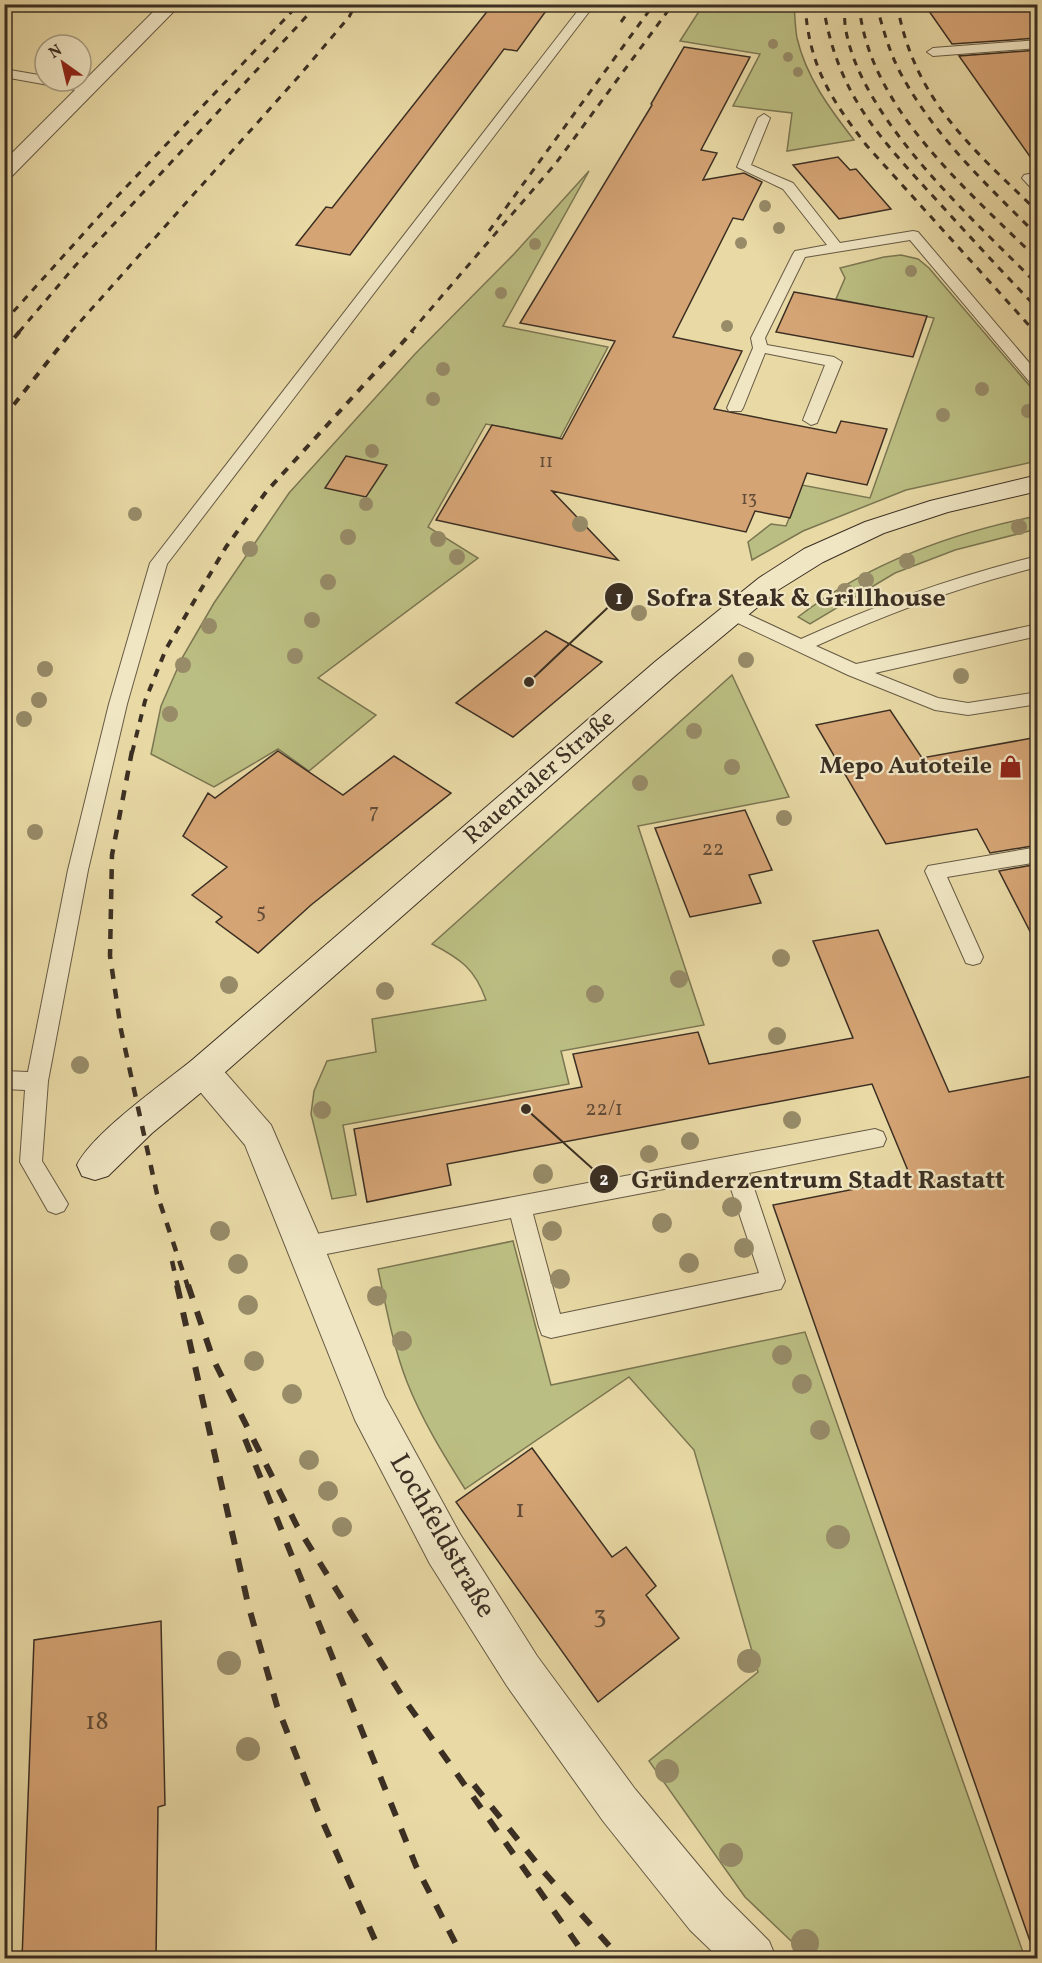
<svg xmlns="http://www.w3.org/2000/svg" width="1042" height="1963" font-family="Vollkorn,serif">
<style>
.green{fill:#bbbe82;stroke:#7b7652;stroke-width:1.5}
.building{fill:#d5a475;stroke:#3b2f23;stroke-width:1.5}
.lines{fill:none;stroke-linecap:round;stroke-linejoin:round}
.lane-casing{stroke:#665a44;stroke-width:2}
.street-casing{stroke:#665a44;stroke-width:2}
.secondary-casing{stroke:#3b2f23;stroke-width:2}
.lane{fill:#f0e6c4;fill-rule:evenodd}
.street{fill:#f0e6c4;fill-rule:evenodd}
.secondary{fill:#f0e6c4;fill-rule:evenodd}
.rail-far3{stroke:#3b2f23;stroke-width:3;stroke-dasharray:7 7;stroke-linecap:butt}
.rail-far2{stroke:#3b2f23;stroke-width:4;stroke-dasharray:8 8;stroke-linecap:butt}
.rail-far1{stroke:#3b2f23;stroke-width:4.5;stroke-dasharray:10 10;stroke-linecap:butt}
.rail{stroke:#3b2f23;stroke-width:6;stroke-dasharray:14 14;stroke-linecap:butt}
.tree{fill:#978b68}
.labels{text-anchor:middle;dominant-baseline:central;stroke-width:4.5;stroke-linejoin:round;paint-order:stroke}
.far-number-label{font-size:18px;fill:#624c38}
.number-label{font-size:21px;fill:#624c38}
.poi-label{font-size:24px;font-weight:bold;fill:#3b2f23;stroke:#f0e6c4;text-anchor:end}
.street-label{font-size:24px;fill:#3b2f23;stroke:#f0e6c4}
.near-number-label{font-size:26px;fill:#624c38}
.near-street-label{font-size:28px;fill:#3b2f23;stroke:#f0e6c4}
.leader{fill:none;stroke:#3b2f23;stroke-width:2}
.callout-dot{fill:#3b2f23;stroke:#f0e6c4;stroke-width:2}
.mark-label{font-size:18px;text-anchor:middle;font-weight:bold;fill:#fff}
.callout-label{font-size:26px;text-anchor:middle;font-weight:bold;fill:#3b2f23;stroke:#f0e6c4;stroke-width:4.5;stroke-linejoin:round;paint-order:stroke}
</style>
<rect width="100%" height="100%" fill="#e8d9a5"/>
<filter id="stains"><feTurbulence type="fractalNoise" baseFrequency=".00333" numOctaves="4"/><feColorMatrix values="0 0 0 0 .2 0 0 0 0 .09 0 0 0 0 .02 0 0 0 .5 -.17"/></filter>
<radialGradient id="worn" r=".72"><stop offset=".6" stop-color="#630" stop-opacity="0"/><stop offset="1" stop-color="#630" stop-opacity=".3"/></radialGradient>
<path class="green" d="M703 5H794C795 15 795 27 797 38 806 77 830 109 854 140L787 151 792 113 733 106 760 54 680 41Z
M589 171 503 326 608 347 560 438 486 424 428 527 478 558 318 678 376 715 309 771 278 749 214 787 151 754 161 706 182 658 214 603 289 493 415 354 514 254Z
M901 255 918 259 929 268 1035 392 1038 397 1037 461 906 490 803 531 752 560 748 542 771 524 786 526 802 485 870 498 934 318 836 299 845 278 840 268 884 257Z
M1037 516V529L955 550 895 573 810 624 798 617C868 563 951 533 1037 516Z
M732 675 789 797 638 826 704 1025 561 1051 569 1084 343 1125 356 1195 332 1199 311 1114 314 1091 327 1061 376 1052 372 1019 486 1000C475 969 461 959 432 944Z
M513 1241 551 1385 805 1332 1025 1958H809L745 1897 649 1761 758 1672 694 1450 629 1377 465 1489C443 1454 422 1420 407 1382 393 1346 386 1307 378 1269Z"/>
<path class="building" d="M493 4H551L517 51 504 49 350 255 296 245 326 207 332 208Z
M924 4H1038V38L952 44Z
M684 47 750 57 701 150 717 153 703 180 744 173 762 182 743 220 733 218 673 337 742 351 714 409 836 433 841 421 887 429 867 485 807 473 790 518 755 511 746 532 552 491 618 560 436 520 492 425 562 439 615 341 520 323 652 105 651 104Z
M1038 50V168L959 56Z
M838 157 850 170 856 169 891 209 839 219 793 165Z
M794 292 927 316 913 357 776 332Z
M346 456 387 465 366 497 325 488Z
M546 631 602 662 513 737 456 703Z
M890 710 922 758 1038 737V845L990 853 977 829 886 844 816 725Z
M278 751 343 795 394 756 451 793 311 905 258 953 216 922 222 917 192 895 227 867 183 836 208 793 215 798Z
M745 810 772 870 749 875 761 903 690 917 655 828Z
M1038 864V947L999 871Z
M878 930 949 1092 1038 1075V1946L1032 1947 773 1205 911 1178 872 1084 447 1164 451 1185 367 1202 354 1129 582 1087 573 1054 698 1032 709 1064 853 1038 813 941Z
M532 1448 612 1557 626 1547 656 1586 646 1595 679 1638 598 1702 456 1502Z
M161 1621 165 1805 158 1807 156 1959H22L34 1640Z"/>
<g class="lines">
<defs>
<path id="lane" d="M583 4H595L167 564 127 704 88 870 48 1081 42 1161 68 1204 64 1211 56 1214 48 1211 20 1162 25 1090 4 1089V1071L28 1072 68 870 109 704 150 563Z
M1038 40V48L933 56 927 52 933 48Z
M4 69 45 76V81H69L91 85 93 88 87 92 4 77Z
M764 114 770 118 751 165 793 183 840 243 913 231 918 232 1038 373V387L1033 386 910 240 805 257 765 338 767 345 834 357 842 362 817 423 811 425 803 420 825 365 765 353 743 408 741 411H729L727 408 753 348 751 338 793 254 795 251 827 245 783 189 737 167 758 118Z
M1038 172V191L1033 190 1022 178 1024 175Z
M1038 556V567C961 586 888 613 816 646L856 664 1038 624V636L875 673 938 698 968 703 1038 692V704L968 715 935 710 848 675 725 617 722 613 725 609H737L801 639C878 604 956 576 1038 556Z
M1038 847V862L947 877 983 957 980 963 973 965 966 963 925 871 928 866Z
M875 1129 883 1132 886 1139 883 1146 749 1173 785 1281 781 1289 551 1338 542 1335 539 1327 511 1218 306 1258 298 1254 294 1247 298 1240 306 1236ZM727 1177 759 1273 560 1314 533 1214Z"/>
<path id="street" d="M161 4H181L11 177 4 179V161Z
M203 1057 215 1061 271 1125 324 1247 385 1397 460 1534 537 1656 635 1789 724 1896 769 1941 776 1958H719L690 1930 603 1821 507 1686 430 1564 355 1420 245 1145 191 1081 186 1071 191 1061Z"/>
<path id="secondary" d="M1038 475V491L948 512 884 533 823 562 778 590 676 675 215 1081 152 1133 108 1176 95 1180 82 1176 77 1165C93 1133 161 1085 191 1061L656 661 759 578 804 549 865 522 930 501Z"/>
</defs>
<use href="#lane" class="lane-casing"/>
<use href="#street" class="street-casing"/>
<use href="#secondary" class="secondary-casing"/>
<use href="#lane" class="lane"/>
<use href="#street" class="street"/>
<use href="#secondary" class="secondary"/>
<path class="rail-far3" d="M805 4C809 66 830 98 867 146L1035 332
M823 4C837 96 881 139 941 205 973 240 1005 275 1038 309
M844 4C845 13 844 22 846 31 863 122 975 221 1038 285
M859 4C868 108 968 190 1038 260
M876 4C883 28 889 52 901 74 935 137 988 186 1038 236
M897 4C914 100 971 147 1038 212
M621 22 634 4
M489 231 654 4
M4 322 111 203 299 4
M19 332 75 266 318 4
M71 332 299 76 349 17 356 4
M411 332 556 163 673 4"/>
<path class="rail-far2" d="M1034 331 1038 335
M4 350 20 331
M4 417 72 331
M132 753 145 701 166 649 226 547 266 492 413 331"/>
<path class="rail-far1" d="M132 751 112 855 110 956 121 1030 157 1194 188 1287
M172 1261 178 1287"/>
<path class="rail" d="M177 1285 248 1604 277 1706 317 1809 383 1958
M188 1285 213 1359 297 1526 404 1699 587 1958
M245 1439 416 1866 463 1958
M474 1785 544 1872 620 1958"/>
</g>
<g class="tree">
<circle cx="773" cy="44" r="5"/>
<circle cx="788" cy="57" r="5"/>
<circle cx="798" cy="72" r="5"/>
<circle cx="765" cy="206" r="6"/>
<circle cx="779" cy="228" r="6"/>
<circle cx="741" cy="243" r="6"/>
<circle cx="535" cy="244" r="6"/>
<circle cx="911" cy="271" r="6"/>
<circle cx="501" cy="293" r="6"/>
<circle cx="727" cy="326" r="6"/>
<circle cx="443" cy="369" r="7"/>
<circle cx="982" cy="389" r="7"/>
<circle cx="433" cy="399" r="7"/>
<circle cx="1028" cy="411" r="7"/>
<circle cx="943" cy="415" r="7"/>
<circle cx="372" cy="451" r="7"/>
<circle cx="366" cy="504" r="7"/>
<circle cx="135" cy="514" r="7"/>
<circle cx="580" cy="524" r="8"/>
<circle cx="1019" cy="527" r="8"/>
<circle cx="348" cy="537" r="8"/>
<circle cx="438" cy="539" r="8"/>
<circle cx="250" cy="549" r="8"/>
<circle cx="457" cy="557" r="8"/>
<circle cx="907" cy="561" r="8"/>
<circle cx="866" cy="580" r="8"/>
<circle cx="328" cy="582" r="8"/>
<circle cx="845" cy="591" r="8"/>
<circle cx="639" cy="613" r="8"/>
<circle cx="312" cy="620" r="8"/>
<circle cx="209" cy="626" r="8"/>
<circle cx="295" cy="656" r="8"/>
<circle cx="746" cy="660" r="8"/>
<circle cx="183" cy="665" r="8"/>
<circle cx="45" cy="669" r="8"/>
<circle cx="961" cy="676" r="8"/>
<circle cx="39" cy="700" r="8"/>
<circle cx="170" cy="714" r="8"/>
<circle cx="24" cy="719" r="8"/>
<circle cx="694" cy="731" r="8"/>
<circle cx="732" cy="767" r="8"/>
<circle cx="640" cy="783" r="8"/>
<circle cx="784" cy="818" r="8"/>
<circle cx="35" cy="832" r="8"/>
<circle cx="781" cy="958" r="9"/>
<circle cx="679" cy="979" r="9"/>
<circle cx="229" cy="985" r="9"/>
<circle cx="385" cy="991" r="9"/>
<circle cx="595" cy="994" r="9"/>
<circle cx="777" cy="1036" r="9"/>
<circle cx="80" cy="1065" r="9"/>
<circle cx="322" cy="1110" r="9"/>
<circle cx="792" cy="1120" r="9"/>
<circle cx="690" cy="1141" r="9"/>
<circle cx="649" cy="1154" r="9"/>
<circle cx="543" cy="1174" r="10"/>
<circle cx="732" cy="1207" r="10"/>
<circle cx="662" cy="1223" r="10"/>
<circle cx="220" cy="1231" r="10"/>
<circle cx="552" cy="1231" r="10"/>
<circle cx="744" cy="1248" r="10"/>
<circle cx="689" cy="1263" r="10"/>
<circle cx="238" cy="1264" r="10"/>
<circle cx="560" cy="1279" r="10"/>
<circle cx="377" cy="1296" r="10"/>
<circle cx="248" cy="1305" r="10"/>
<circle cx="402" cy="1341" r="10"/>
<circle cx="782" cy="1355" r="10"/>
<circle cx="254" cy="1361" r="10"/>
<circle cx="802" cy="1384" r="10"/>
<circle cx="292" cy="1394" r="10"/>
<circle cx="820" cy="1430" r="10"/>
<circle cx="309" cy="1460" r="10"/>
<circle cx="328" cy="1491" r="10"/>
<circle cx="342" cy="1527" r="10"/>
<circle cx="838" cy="1537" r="12"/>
<circle cx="749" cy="1661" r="12"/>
<circle cx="229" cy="1663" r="12"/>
<circle cx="248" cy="1749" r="12"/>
<circle cx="667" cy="1771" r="12"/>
<circle cx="731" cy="1855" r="12"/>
<circle cx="805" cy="1943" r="14"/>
</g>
<defs>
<symbol id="shop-bare" viewBox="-9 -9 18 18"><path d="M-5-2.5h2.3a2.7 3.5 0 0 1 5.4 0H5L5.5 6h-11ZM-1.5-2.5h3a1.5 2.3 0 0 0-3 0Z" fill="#8f2418" stroke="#f0e6c4" stroke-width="2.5" paint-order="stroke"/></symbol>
</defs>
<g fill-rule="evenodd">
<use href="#shop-bare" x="994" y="750" width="33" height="33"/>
</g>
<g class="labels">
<g class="far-number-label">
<text x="546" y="462">11</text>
<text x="749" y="499">13</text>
</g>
<g class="number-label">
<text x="374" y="812">7</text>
<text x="713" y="849">22</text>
<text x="261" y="911">5</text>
<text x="604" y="1109">22/1</text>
</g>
<g class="poi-label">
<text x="992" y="767">Mepo Autoteile</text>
</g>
<g class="street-label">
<text transform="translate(540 778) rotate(-41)">Rauentaler Straße</text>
</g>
<g class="near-number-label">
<text x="520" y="1510">1</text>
<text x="600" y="1616">3</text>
<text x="97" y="1722">18</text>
</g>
<g class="near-street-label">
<text transform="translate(442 1536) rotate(60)">Lochfeldstraße</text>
</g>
</g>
<path class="leader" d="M529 682L619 597M526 1109L604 1179"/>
<g class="callout-dot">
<circle cx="529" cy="682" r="6"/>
<circle cx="526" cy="1109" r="6"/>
<circle cx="619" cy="597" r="15"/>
<circle cx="604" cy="1179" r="15"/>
</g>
<g class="mark-label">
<text x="619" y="604">1</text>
<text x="604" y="1185">2</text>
</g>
<g class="callout-label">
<text x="796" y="606">Sofra Steak &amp; Grillhouse</text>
<text x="818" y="1188">Gründerzentrum Stadt Rastatt</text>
</g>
<rect width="1042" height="1963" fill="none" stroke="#e8d9a5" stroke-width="24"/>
<rect x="6" y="6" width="1030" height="1951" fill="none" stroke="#3b2f23" stroke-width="3"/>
<rect x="12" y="12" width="1018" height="1939" fill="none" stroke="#3b2f23" stroke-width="1.5"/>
<g transform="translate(63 63) rotate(326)"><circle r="28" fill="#f0e6c4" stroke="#a89d84" stroke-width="1.5"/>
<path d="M0-4.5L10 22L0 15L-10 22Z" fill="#8f2418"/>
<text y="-9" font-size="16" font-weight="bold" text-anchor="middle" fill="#3b2f23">N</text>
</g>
<rect width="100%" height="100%" filter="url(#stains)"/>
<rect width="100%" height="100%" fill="url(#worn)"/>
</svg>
